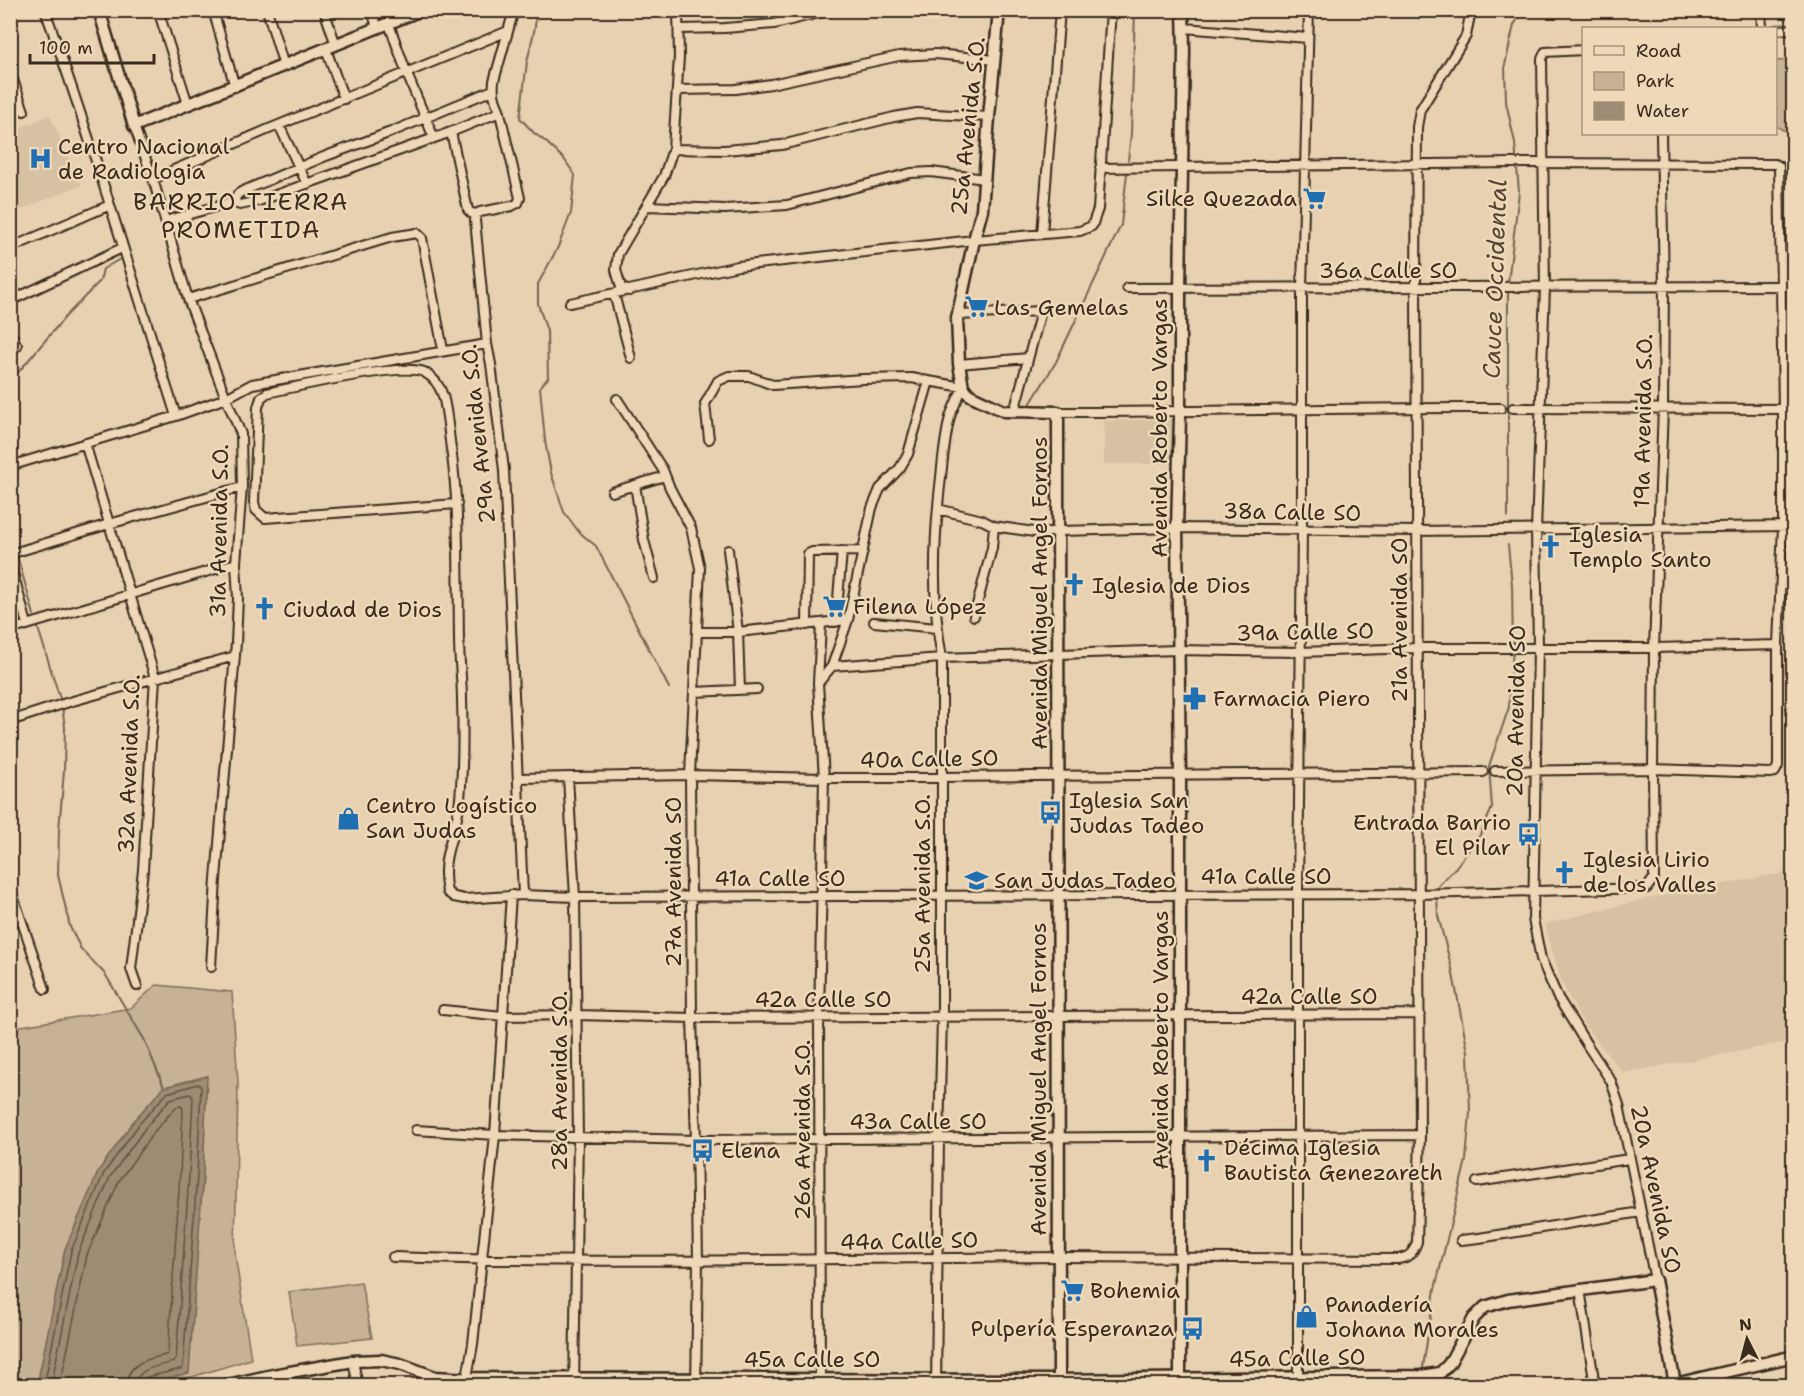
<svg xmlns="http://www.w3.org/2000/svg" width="1804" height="1396" font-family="'Shantell Sans',sans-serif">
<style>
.built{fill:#d7c1a3}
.green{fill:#c7b296;stroke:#816e5a;stroke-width:1.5}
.water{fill:#9d8b73;stroke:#766451;stroke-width:1.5}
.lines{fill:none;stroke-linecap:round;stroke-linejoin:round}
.shore{stroke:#625140;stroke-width:1.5}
.stream{stroke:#766451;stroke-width:2}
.street-casing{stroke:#3b2a1e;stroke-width:12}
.secondary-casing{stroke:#3b2a1e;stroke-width:15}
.street{stroke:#eed8b7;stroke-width:8}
.secondary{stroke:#eed8b7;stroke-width:10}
.labels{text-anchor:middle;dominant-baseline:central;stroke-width:5;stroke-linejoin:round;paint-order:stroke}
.street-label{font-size:22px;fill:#3b2a1e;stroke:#eed8b7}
.poi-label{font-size:22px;fill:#3b2a1e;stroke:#eed8b7;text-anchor:start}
.neighbourhood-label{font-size:24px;letter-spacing:1.5px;fill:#3b2a1e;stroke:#eed8b7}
.water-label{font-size:24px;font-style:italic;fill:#544233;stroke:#eed8b7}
</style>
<rect width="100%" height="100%" fill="#e7d1b1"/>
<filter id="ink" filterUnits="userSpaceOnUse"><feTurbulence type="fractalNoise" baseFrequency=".0167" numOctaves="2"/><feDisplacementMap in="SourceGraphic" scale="12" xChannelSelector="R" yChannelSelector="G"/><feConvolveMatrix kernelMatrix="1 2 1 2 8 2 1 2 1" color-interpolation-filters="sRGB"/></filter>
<g filter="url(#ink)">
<path class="built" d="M50 115 81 185 11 214V132Z
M1174 419 1172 464H1104V421Z
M1793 871V1041L1623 1073 1584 1025 1561 981 1545 924 1646 899Z"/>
<path class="green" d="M1793 60H1794L1793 136 1776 126V61Z
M156 985 232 992 238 1083 235 1254 251 1359 165 1385H11L10 1028 131 1008Z
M361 1282 372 1338 297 1346 289 1292Z"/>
<path class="water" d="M207 1076 203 1176 189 1373 141 1385H37L65 1249 99 1170 135 1119 164 1087Z"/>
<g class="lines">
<path class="shore" d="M44 1386 71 1251 104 1173 140 1123 167 1093 198 1084 201 1087 197 1176 183 1366 181 1369 147 1377 143 1381V1386
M51 1386 78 1253 110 1177 146 1127 170 1099 190 1094 193 1097 189 1176 176 1360 174 1362C159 1366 137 1367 135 1386
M60 1386 87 1255 119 1181 153 1133 176 1107 181 1106 183 1109 180 1175 168 1353 166 1355C147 1359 127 1363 126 1386"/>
<path class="stream" d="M536 10 535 27 527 62 520 118 534 133 546 142 564 159 575 175 571 213 558 247 538 284V304L547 331 548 378 540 387 545 441 551 473 564 512 579 532 596 546 669 688
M1128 160 1131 134 1135 10
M1508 283 1519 192 1515 143 1506 102 1505 65 1514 25 1523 10
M10 382 66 316 100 281 103 269 120 259
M1029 406 1056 362 1121 225 1127 173
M1508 517V289
M10 528 14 546
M18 559 34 615
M38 628 61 702
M62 707 65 727 64 771 59 830 58 875 70 927 81 949 105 974 144 1039 164 1087
M1437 890 1439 885 1456 867 1480 835 1492 808 1489 766 1509 707 1513 649 1512 585 1508 545
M1422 1374 1435 1289 1466 1160 1470 1112 1468 1052 1452 969 1438 916 1437 896"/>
<defs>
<path id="street" d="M45 10C93 144 133 281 176 416
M158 10 188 104
M213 10 235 87
M267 10 284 66
M324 10 336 45
M372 10 377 28
M514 10 494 81C493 92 494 99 499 109L520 198 518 203 512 206 480 212 476 214 475 220 487 344 491 364 504 470 523 895
M1761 10 1762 28
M389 24 407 74 434 138
M1184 28 1308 38
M679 29 725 28 774 24 832 10
M1776 30 1794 29
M326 49 344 99
M1584 50 1545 52 1542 59 1545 288 1536 530 1538 647 1533 919 1541 959 1557 996 1587 1045 1611 1081 1619 1105 1655 1280
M10 71 24 111
M677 90 736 89 771 84 899 56 936 54 995 60
M279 125 307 184
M134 126 153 179 188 299 226 398 241 434 242 487 236 563 238 598 236 643 216 879 211 967
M451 132 468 210 471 213 476 214
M673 149 725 150 782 145 894 117 917 113 989 117
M1100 168 1514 163
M153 179 269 129 508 31
M233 202 240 205 259 201 451 132 500 112
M647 206 725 209 787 205 911 173 931 172 985 179
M165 221 233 202 238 194 243 191 326 156 391 132 493 90
M1042 234 1060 10
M10 248 110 205
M1127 288 1794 286
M629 291 621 287 616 270 618 254 664 176 673 149 679 57 678 10
M614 294 631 358
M188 299 392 237 417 233 422 238 443 350
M10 301 122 248
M570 303 738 266 974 240 1080 231 1092 226 1098 209 1111 10
M958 315 1041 311 1014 412
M10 331 17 346
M959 364 1028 358
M617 399 663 470 670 488 691 528 700 568 690 775 692 1018 696 1140 698 1261 696 1386
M1513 408 1794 409
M1058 412C1205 412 1353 407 1501 408
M709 439 705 404 718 381 729 376H749L773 385 863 379 911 378 963 387C959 397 953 407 950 417 945 437 943 457 941 477 934 536 931 599 942 658V1017L939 1139 936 1386
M85 443 155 678 143 870 131 969 137 986
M10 466 176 416 226 398 252 384 487 344
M635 485 644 540 654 578
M612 492 665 476
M457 504 265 518 256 510 254 502 258 407 261 398 267 393C295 387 401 362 424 372 433 377 440 386 443 396 447 410 448 426 450 441 460 507 458 574 459 640 459 660 462 680 462 699 463 732 463 766 460 799 457 835 439 854 447 892L454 897 464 899 523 895 575 897 1419 894 1647 888 1654 878 1653 769 1654 648 1663 408 1664 287 1661 134
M938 509 982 520 994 526 1007 528 1041 533 1059 531 1177 528 1417 531 1794 526
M728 550 738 632 740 690
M10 554 109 524 242 487
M10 562 27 624
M974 616 992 548 994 526
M836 622 842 551
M874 622 937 628
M807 625 808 554 812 552 863 551
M10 630 236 563
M697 632H738L848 620
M832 666 942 658 1177 650 1300 652 1417 648H1654L1778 645
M819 682 832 666 848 620 872 508 880 489 900 468 908 454 929 381
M694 692 757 689
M10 721 69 702 235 656
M1495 771 1653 769 1769 773 1775 772 1778 766V645L1783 525V409L1779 166 1775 164 1521 163
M568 777 575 897 578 1137 574 1386
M518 778 690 775 824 778 1483 772
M10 887 45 989
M443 1010 503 1016 577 1015 692 1018 1420 1014
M416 1130 495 1135 696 1140 1420 1135
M1477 1182 1629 1159
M1461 1240 1479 1238 1641 1212
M393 1257C615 1265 838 1258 1060 1257 1172 1257 1285 1259 1398 1259 1410 1257 1413 1253 1417 1242L1420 1135 1416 287 1417 127 1420 110 1466 36 1471 10
M1580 1289 1595 1386
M353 1361 358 1386
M467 1378 473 1344 495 1135 511 895
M820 1386 819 1017 824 778 818 683 821 624
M1298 1386V893L1302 530V288L1309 10"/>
<path id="secondary" d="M99 10 134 126 421 10
M999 10 989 117 982 210 974 240 957 318 959 364 963 387 970 395 1004 411 1058 412 1059 1386
M1180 1384V775L1177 528 1180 417V288L1184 50 1183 10
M223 1386 273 1375 353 1361 381 1360 400 1364 435 1377 453 1378 1051 1380 1422 1376 1440 1373 1449 1364 1474 1318 1485 1307 1508 1300 1655 1280 1675 1384 1794 1356"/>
</defs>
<use href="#street" class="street-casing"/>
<use href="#secondary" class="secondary-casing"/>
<use href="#street" class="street"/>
<use href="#secondary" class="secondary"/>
</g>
</g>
<defs>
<symbol id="hospital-bare" viewBox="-9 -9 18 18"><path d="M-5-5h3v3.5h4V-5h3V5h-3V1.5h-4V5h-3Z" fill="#1f6fb2" stroke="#eed8b7" stroke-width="2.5" paint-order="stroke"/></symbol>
<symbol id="supermarket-bare" viewBox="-9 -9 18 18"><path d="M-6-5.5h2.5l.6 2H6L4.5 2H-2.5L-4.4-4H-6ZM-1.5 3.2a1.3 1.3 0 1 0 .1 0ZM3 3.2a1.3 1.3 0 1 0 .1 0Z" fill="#1f6fb2" stroke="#eed8b7" stroke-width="2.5" paint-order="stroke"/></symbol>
<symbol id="church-bare" viewBox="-9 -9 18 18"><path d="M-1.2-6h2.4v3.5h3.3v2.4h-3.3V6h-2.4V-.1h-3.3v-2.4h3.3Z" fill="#1f6fb2" stroke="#eed8b7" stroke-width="2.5" paint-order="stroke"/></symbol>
<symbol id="pharmacy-bare" viewBox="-9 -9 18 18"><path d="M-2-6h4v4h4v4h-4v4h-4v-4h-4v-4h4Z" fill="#1f6fb2" stroke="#eed8b7" stroke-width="2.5" paint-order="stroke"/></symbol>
<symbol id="bus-bare" viewBox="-9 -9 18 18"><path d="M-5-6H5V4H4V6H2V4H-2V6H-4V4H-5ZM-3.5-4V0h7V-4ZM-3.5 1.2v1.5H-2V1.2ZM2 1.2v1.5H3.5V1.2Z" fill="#1f6fb2" stroke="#eed8b7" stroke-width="2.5" paint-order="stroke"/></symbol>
<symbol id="shop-bare" viewBox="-9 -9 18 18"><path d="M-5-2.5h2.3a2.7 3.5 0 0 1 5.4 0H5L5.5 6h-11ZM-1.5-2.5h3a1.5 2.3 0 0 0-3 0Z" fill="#1f6fb2" stroke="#eed8b7" stroke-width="2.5" paint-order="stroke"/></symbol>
<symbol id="university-bare" viewBox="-9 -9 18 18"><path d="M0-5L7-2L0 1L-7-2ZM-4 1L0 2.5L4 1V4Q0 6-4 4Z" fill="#1f6fb2" stroke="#eed8b7" stroke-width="2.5" paint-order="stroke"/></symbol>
</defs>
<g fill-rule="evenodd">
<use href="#hospital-bare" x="24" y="142" width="33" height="33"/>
<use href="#supermarket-bare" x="1298" y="182" width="33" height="33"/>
<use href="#supermarket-bare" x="960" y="290" width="33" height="33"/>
<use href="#church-bare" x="1534" y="530" width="33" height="33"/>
<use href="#church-bare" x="1058" y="568" width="33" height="33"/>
<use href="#supermarket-bare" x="818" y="590" width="33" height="33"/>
<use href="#church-bare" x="248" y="592" width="33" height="33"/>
<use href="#pharmacy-bare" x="1178" y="682" width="33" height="33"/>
<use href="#bus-bare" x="1034" y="796" width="33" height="33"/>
<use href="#shop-bare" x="332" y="802" width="33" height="33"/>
<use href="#bus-bare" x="1512" y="818" width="33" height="33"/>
<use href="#church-bare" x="1548" y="856" width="33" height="33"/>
<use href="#university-bare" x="960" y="864" width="33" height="33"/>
<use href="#bus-bare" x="686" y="1134" width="33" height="33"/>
<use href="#church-bare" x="1190" y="1144" width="33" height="33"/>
<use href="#supermarket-bare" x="1056" y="1274" width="33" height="33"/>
<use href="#shop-bare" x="1290" y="1300" width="33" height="33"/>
<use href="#bus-bare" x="1176" y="1312" width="33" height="33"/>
</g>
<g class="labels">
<g class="street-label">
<text transform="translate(968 126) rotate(-84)">25a Avenida S.O.</text>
<text x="1388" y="270">36a Calle SO</text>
<text transform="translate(1643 421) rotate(-89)">19a Avenida S.O.</text>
<text transform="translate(1159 428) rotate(-90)">Avenida Roberto Vargas</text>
<text transform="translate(478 434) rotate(-96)">29a Avenida S.O.</text>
<text transform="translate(1292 512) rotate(1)">38a Calle SO</text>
<text transform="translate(219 531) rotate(-89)">31a Avenida S.O.</text>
<text transform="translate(1039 593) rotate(-90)">Avenida Miguel Angel Fornos</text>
<text transform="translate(1399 620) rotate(-90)">21a Avenida SO</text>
<text transform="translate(1305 632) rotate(-1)">39a Calle SO</text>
<text transform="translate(1516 711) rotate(-89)">20a Avenida SO</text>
<text transform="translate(929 759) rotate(-1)">40a Calle SO</text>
<text transform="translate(129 764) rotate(-88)">32a Avenida S.O.</text>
<text x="1266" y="876">41a Calle SO</text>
<text x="780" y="878">41a Calle SO</text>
<text transform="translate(673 882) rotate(-90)">27a Avenida SO</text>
<text transform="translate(922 884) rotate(-90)">25a Avenida S.O.</text>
<text x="1309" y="996">42a Calle SO</text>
<text x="823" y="999">42a Calle SO</text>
<text transform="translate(1160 1040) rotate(-90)">Avenida Roberto Vargas</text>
<text transform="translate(1038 1079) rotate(-90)">Avenida Miguel Angel Fornos</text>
<text transform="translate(559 1081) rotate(-90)">28a Avenida S.O.</text>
<text x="918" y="1121">43a Calle SO</text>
<text transform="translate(802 1130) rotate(-90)">26a Avenida S.O.</text>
<text transform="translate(1656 1189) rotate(78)">20a Avenida SO</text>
<text transform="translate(909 1241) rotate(-1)">44a Calle SO</text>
<text transform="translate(1297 1358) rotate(-1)">45a Calle SO</text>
<text x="812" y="1359">45a Calle SO</text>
</g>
<g class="poi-label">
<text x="58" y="146">Centro Nacional<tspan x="58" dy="25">de Radiologia</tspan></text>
<text x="1297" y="198" text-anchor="end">Silke Quezada</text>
<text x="994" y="307">Las Gemelas</text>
<text x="1569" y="534">Iglesia<tspan x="1569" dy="25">Templo Santo</tspan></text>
<text x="1092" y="585">Iglesia de Dios</text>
<text x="853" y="606">Filena López</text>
<text x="283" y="609">Ciudad de Dios</text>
<text x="1213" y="698">Farmacia Piero</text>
<text x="1069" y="800">Iglesia San<tspan x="1069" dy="25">Judas Tadeo</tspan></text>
<text x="366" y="805">Centro Logístico<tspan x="366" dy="25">San Judas</tspan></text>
<text x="1511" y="822" text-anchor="end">Entrada Barrio<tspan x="1511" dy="25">El Pilar</tspan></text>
<text x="1583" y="859">Iglesia Lirio<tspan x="1583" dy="25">de los Valles</tspan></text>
<text x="994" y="880">San Judas Tadeo</text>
<text x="1224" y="1147">Décima Iglesia<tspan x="1224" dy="25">Bautista Genezareth</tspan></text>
<text x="721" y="1150">Elena</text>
<text x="1090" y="1290">Bohemia</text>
<text x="1325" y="1304">Panadería<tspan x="1325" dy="25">Johana Morales</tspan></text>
<text x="1174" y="1328" text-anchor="end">Pulpería Esperanza</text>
</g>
<g class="neighbourhood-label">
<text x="241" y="202">BARRIO TIERRA<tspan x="241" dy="28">PROMETIDA</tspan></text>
</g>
<g class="water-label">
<text transform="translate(1495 279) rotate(-88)">Cauce Occidental</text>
</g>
</g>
<rect width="1804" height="1396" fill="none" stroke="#eed8b7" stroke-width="36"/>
<rect x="18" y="18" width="1768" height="1360" fill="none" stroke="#3b2a1e" stroke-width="2" filter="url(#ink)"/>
<rect x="1582" y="27" width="195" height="108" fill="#eed8b7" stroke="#a6927a" stroke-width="1.5"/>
<rect x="1594" y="46" width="30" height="9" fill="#eed8b7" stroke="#a6927a" stroke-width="1.5"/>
<text x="1636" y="57" font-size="18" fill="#3b2a1e">Road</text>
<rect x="1594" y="72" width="30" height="18" fill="#c7b296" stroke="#a6927a" stroke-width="1.5"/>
<text x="1636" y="87" font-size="18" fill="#3b2a1e">Park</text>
<rect x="1594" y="102" width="30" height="18" fill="#9d8b73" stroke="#a6927a" stroke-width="1.5"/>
<text x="1636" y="117" font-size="18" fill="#3b2a1e">Water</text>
<g transform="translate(1747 1339) rotate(354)" stroke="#eed8b7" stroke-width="4.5" paint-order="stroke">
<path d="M0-4.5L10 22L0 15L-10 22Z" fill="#3b2a1e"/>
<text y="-9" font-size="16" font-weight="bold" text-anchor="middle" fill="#3b2a1e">N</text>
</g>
<path d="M30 54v9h124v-9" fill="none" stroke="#3b2a1e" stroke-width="3"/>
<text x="39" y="54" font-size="18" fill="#3b2a1e" stroke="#eed8b7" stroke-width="4.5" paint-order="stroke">100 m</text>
</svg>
